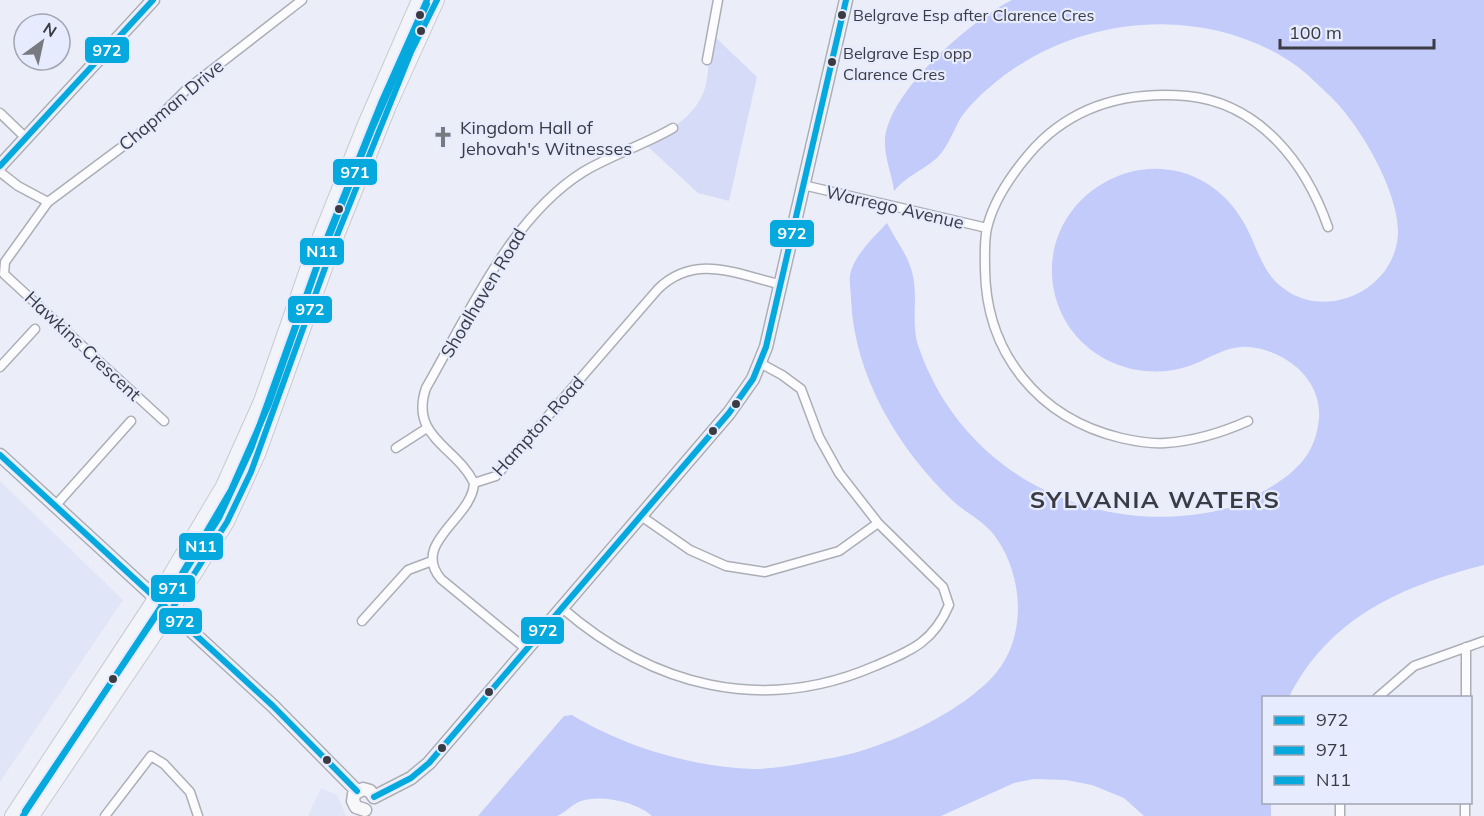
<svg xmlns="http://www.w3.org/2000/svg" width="1484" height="816" font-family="Mulish,sans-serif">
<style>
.built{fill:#e1e5f8}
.green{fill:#d6dcf7}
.water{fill:#c2cbfa}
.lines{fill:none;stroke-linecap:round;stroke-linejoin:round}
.street-casing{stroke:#acaeb6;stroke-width:11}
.secondary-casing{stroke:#acaeb6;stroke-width:15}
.primary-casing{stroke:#c9cad0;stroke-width:16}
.street{stroke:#fcfcfe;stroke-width:8}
.secondary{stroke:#f8f8fb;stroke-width:12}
.primary{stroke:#f3f4fa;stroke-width:14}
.bus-1-casing{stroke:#e6ebfd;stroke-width:10}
.bus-2-casing{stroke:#e6ebfd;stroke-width:10}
.bus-3-casing{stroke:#e6ebfd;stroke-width:10}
.bus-1{stroke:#06a9de;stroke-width:6}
.bus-2{stroke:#06a9de;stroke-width:6}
.bus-3{stroke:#06a9de;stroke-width:6}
.bus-dot{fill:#3a3b43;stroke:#e6ebfd;stroke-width:2}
.labels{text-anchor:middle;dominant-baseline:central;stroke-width:4.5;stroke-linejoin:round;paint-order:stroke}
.bus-label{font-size:16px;fill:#3a3b43;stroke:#e6ebfd;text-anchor:start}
.street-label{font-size:18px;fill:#3a3b43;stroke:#e6ebfd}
.poi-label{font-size:18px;fill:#3a3b43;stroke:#e6ebfd;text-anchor:start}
.district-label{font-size:24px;font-weight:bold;letter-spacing:1.5px;fill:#3a3b43;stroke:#e6ebfd}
.line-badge{stroke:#e6ebfd;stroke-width:2}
.badge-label{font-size:16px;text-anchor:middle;font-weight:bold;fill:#fff}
</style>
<rect width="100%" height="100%" fill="#ebeef8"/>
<path class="built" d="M0 481 123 600 0 782Z
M321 788 337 795 346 816H308Z"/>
<path class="green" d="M712 34 757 77 729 201 698 193 644 143C668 131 694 118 704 91 709 76 709 51 712 34Z"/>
<path class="water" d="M1012 0H1484V565C1401 586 1329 618 1289 697L1264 698V802L1271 803V816H1144L1124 798 1092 785 1066 780 1034 779 1014 783 941 816H652C637 802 600 794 581 801 572 804 565 813 557 816 548 816 491 816 478 816L564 716 572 715C625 747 692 767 754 769 779 769 807 762 832 758 883 749 962 713 996 673 1027 636 1023 577 997 539 986 522 967 514 953 501 898 449 854 375 851 299 851 292 849 282 850 275 854 255 874 237 887 223 895 239 908 255 912 272 919 296 910 324 919 348 964 478 1102 543 1232 507 1242 504 1252 498 1262 492 1293 475 1316 456 1319 418 1322 379 1285 350 1249 347 1225 345 1207 361 1186 367 1118 387 1049 338 1052 265 1054 231 1073 201 1102 184 1154 153 1215 171 1244 223 1257 245 1261 272 1283 288 1327 322 1396 289 1398 233 1399 192 1360 125 1331 97 1320 87 1310 76 1298 67 1207 1 1073 14 990 87 979 96 968 107 960 119 953 132 948 146 938 157 924 170 906 176 894 191 892 174 884 157 885 140 888 92 971 20 1012 0Z"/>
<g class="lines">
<defs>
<path id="street" d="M707 60 718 0
M0 113 26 138
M0 172 18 186 48 202
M803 185 987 228
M0 367 35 329
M164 421 4 274 5 262 48 202 150 126 186 90 302 0
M1248 421C1221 433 1195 441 1165 443 1151 444 1134 441 1121 438 1038 418 986 353 985 269 985 256 984 241 987 228 993 202 1012 174 1029 154 1070 106 1126 91 1187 96 1260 103 1306 164 1328 227
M396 448 427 428
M474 483C457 447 409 437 426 388 468 315 511 217 583 172 611 155 644 145 673 128
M55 506 131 421
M641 516 690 550 726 566 765 572 839 551 878 523
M562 608C652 686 762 715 875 666 910 651 933 643 949 605L943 587 878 523 839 473 819 437 801 389 782 375 760 363
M362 621 408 570 432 561
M526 649 441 579C410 543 473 518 474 483L496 476 658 289C695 253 736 274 779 284
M1377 698 1414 666 1484 641
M1466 698V647
M105 816 151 756 164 764 190 792 198 816
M1340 816V802
M1465 816V802"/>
<path id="secondary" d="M0 166 153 0
M0 455 273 706 357 791
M374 797 411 778 429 763 729 413 753 379 766 347 846 0
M365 810 356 807 353 801 354 794 363 789 370 791 374 797"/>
<path id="primary" d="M12 816 166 582 223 486 261 401 309 264 365 124 419 0
M32 816 180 597 227 522 259 452 334 243 389 106 437 0"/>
</defs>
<use href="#street" class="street-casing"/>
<use href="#secondary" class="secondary-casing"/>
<use href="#primary" class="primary-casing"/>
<use href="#street" class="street"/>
<use href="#secondary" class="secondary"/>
<use href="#primary" class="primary"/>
<defs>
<path id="bus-1" d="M0 166 153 0
M0 455 273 706 357 791
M170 612 227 522 251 472 334 243 411 52 437 0
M374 797 411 778 429 763 729 413 753 379 766 347 846 0"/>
<path id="bus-2" d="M23 816 174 587 231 490 269 404 317 267 373 127 427 4"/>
<path id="bus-3" d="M25 811 172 592 219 518 251 449 326 240 381 103 427 0"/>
</defs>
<use href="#bus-1" class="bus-1-casing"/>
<use href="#bus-2" class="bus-2-casing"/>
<use href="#bus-3" class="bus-3-casing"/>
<use href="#bus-1" class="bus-1"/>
<use href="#bus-2" class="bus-2"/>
<use href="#bus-3" class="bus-3"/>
</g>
<defs>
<symbol id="church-bare" viewBox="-9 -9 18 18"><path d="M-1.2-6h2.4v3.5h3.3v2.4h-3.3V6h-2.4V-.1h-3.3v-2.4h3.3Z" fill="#787a82" stroke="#e6ebfd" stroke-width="2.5" paint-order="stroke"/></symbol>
</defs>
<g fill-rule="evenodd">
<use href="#church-bare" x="428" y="122" width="30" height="30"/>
</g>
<g class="bus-dot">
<circle cx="420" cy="15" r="5"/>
<circle cx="842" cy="15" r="5"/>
<circle cx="421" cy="31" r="5"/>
<circle cx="832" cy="62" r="5"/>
<circle cx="339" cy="209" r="5"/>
<circle cx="736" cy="404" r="5"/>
<circle cx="713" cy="431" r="5"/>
<circle cx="113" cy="679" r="5"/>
<circle cx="489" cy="692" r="5"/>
<circle cx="442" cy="748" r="5"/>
<circle cx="327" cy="760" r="5"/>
</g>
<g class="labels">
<g class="bus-label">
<text x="853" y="15">Belgrave Esp after Clarence Cres</text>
<text x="843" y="53">Belgrave Esp opp<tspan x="843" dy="21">Clarence Cres</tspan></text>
</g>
<g class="street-label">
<text transform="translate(171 105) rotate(-40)">Chapman Drive</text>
<text transform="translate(895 207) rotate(13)">Warrego Avenue</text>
<text transform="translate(483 293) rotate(-59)">Shoalhaven Road</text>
<text transform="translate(83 346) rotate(43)">Hawkins Crescent</text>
<text transform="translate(538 426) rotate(-48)">Hampton Road</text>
</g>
<g class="poi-label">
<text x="460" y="127">Kingdom Hall of<tspan x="460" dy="21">Jehovah's Witnesses</tspan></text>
</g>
<g class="district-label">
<text x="1155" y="499">SYLVANIA WATERS</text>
</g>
</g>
<g class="line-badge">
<rect x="84" y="36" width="46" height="28" rx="6" fill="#06a9de"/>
<rect x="332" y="158" width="46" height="28" rx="6" fill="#06a9de"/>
<rect x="769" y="219" width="46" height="29" rx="6" fill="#06a9de"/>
<rect x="299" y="237" width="46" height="29" rx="6" fill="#06a9de"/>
<rect x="287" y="295" width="46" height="29" rx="6" fill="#06a9de"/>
<rect x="178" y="532" width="46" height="29" rx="6" fill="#06a9de"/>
<rect x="150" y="574" width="46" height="29" rx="6" fill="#06a9de"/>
<rect x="158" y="607" width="45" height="28" rx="6" fill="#06a9de"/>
<rect x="520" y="616" width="45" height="29" rx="6" fill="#06a9de"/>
</g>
<g class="badge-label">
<text x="107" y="56">972</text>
<text x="355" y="178">971</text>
<text x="792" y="239">972</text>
<text x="322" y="257">N11</text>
<text x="310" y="315">972</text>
<text x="201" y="552">N11</text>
<text x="173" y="594">971</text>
<text x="180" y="627">972</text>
<text x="543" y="636">972</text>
</g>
<rect x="1262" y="696" width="210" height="108" fill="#e6ebfd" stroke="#a1a5b3" stroke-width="1.5"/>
<rect x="1274" y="716" width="30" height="9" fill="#06a9de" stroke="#a1a5b3" stroke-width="1.5"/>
<text x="1316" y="726" font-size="18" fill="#3a3b43">972</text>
<rect x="1274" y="746" width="30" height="9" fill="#06a9de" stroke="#a1a5b3" stroke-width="1.5"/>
<text x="1316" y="756" font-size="18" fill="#3a3b43">971</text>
<rect x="1274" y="776" width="30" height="9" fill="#06a9de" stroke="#a1a5b3" stroke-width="1.5"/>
<text x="1316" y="786" font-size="18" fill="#3a3b43">N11</text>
<g transform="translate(42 42) rotate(33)"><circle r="28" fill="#e6ebfd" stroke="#a1a5b3" stroke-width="1.5"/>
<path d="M0-4.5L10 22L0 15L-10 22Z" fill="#787a82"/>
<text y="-9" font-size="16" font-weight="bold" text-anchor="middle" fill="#3a3b43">N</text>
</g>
<path d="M1280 39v9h154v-9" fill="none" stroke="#3a3b43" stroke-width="3"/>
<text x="1289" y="39" font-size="18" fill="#3a3b43" stroke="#e6ebfd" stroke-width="4.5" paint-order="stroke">100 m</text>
</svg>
